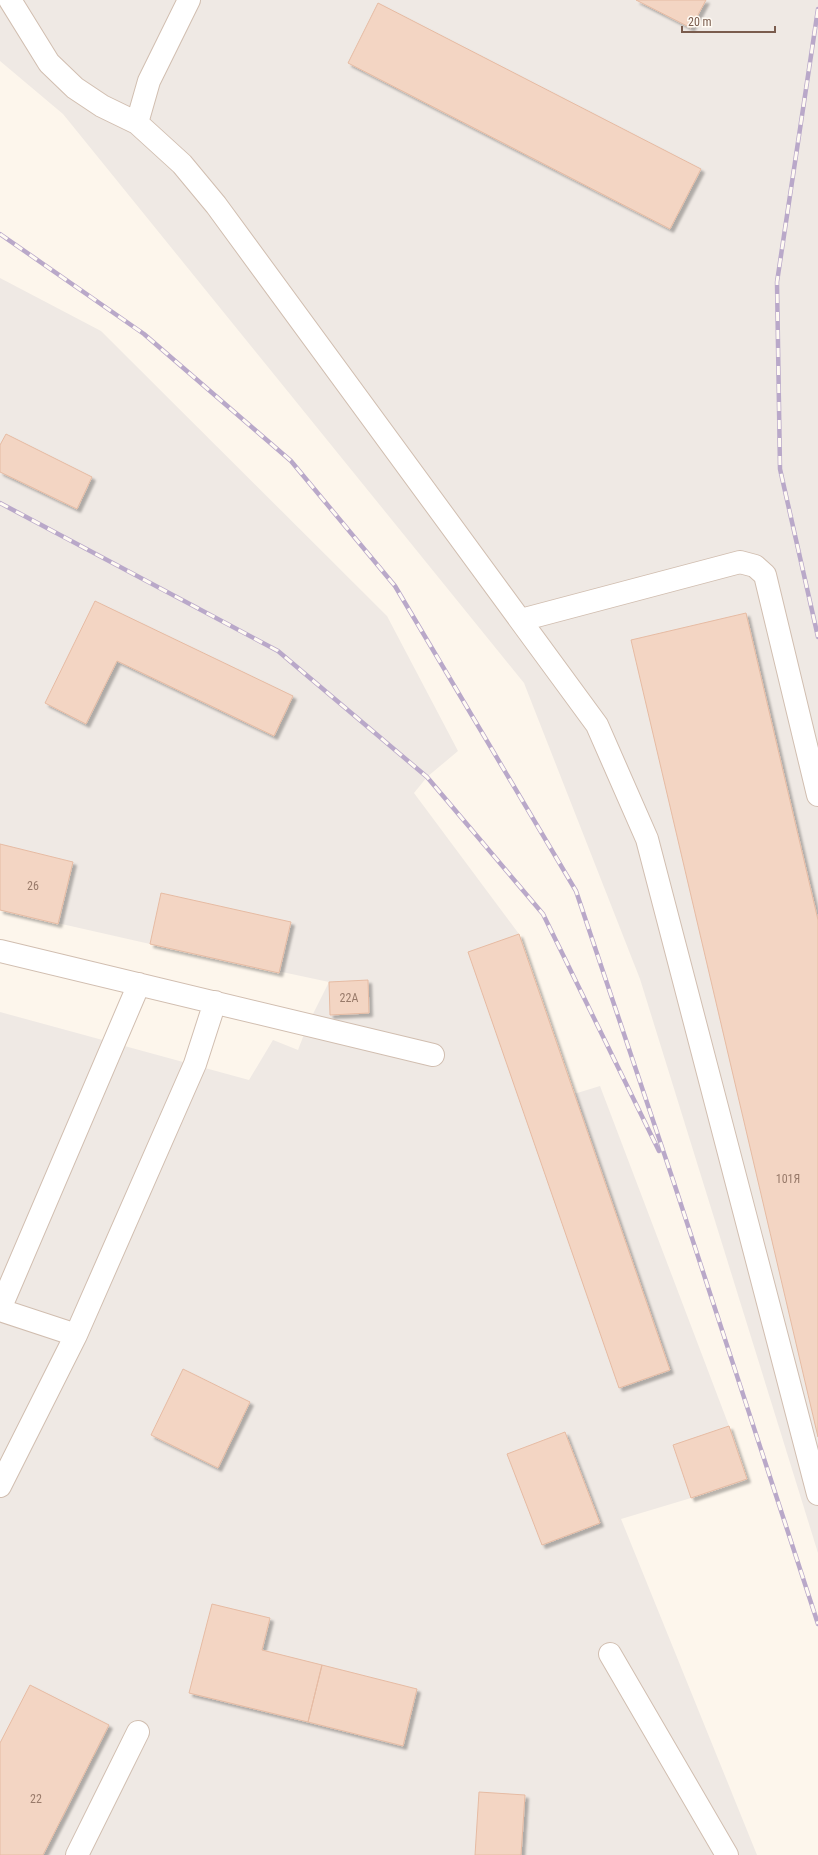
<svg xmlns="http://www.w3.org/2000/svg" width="818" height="1855" font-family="'Roboto Condensed',sans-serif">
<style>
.industrial{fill:#efe9e4}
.building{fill:#f3d5c3;stroke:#e6bba3;filter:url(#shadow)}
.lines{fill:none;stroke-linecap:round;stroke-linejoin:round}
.minor-casing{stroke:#d1beb0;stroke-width:24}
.minor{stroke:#fff;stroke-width:22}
.rail-casing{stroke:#b9a8c9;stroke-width:4.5}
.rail{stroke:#fffaf3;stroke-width:3;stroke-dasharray:9;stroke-linecap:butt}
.labels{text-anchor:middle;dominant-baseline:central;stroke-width:3;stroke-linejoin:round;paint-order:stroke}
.number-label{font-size:12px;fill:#987a6a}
</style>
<defs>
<filter id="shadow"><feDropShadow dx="3.5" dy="3.5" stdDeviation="1" flood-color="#0004"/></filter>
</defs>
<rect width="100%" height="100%" fill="#fdf6ec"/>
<path class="industrial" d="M0 0H818V1553L640 979 524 683 63 114 0 61Z
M0 278 101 331 387 616 458 751 427 777 414 793 519 934 574 1094 600 1086 729 1426 747 1479 691 1498 621 1519 757 1855H0V1012L249 1080 273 1040 298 1050 308 1024 329 982 150 944 0 910Z"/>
<path class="building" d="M636 0H706L691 28Z
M378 3 701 169 670 229 348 63Z
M6 434 92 477 77 509 0 472V445Z
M95 601 293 696 274 736 117 661 86 724 45 703Z
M746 613 818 920V1437L631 640Z
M0 844 73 862 58 924 0 910Z
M161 893 291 922 279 973 150 944Z
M519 934 670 1370 619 1388 468 952Z
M368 980 369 1013 330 1015 329 982Z
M183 1369 250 1402 218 1468 151 1435Z
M729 1426 747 1479 691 1498 673 1445Z
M565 1432 600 1523 542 1545 507 1454Z
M212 1604 270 1618 262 1650 322 1665 308 1722 189 1693Z
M322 1665 417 1689 403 1746 308 1722Z
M30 1685 109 1725 43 1855H0V1743Z
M479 1792 525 1795 521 1855H475Z"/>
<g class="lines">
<defs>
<path id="minor" d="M10 0 49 63 75 88 102 106 137 123 182 164 216 205 597 725 647 839 818 1494
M137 123 149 81 189 0
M521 620 740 562 755 566 765 575 818 795
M0 951 433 1055
M0 1309 139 984
M0 1310 76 1335
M0 1486 76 1335 195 1064 215 1002
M610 1654 727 1855
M77 1855 138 1732"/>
</defs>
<use href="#minor" class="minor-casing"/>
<use href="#minor" class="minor"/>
<defs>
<path id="rail" d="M818 9 777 282 780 469 818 637
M0 234 144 334 291 461 395 586 576 891 674 1183 818 1624
M0 503 278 651 427 777 543 914 659 1151"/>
</defs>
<use href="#rail" class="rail-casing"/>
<use href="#rail" class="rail"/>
</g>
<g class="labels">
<g class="number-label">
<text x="33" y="886">26</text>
<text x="349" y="998">22А</text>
<text x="788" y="1179">101Я</text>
<text x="36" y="1799">22</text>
</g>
</g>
<path d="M682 26v6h93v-6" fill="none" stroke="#7a5c4d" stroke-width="2"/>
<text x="688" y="26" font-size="12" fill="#7a5c4d" stroke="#fffaf3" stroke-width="3" paint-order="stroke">20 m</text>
</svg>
